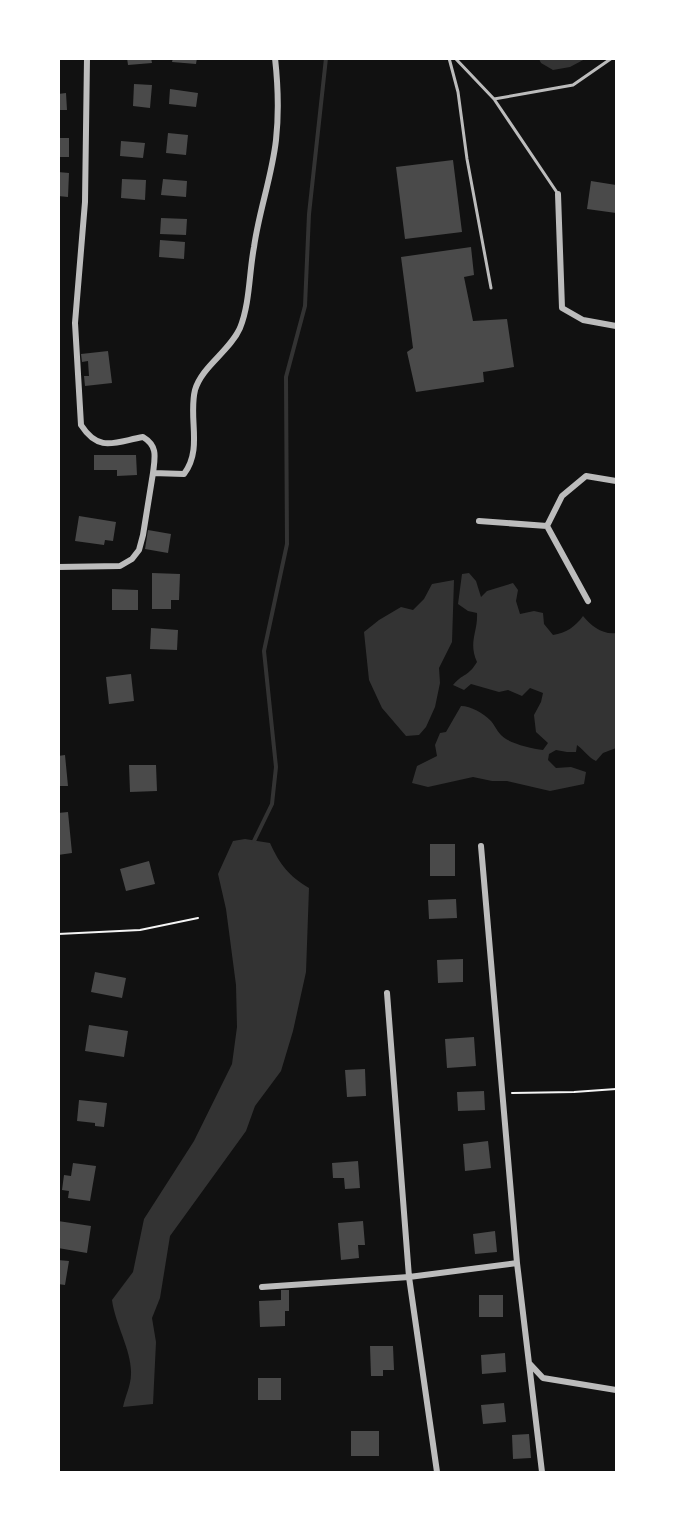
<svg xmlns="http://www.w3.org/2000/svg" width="675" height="1531" font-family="'Sofia Sans Condensed',sans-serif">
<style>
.water{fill:#333}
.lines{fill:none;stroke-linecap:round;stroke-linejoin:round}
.stream{stroke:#333;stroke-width:4}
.building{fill:#4a4a4a}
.path{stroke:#f5f5f5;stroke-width:2}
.service{stroke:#bcbcbc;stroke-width:3}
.minor{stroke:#bcbcbc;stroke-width:6}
</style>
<rect width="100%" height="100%" fill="#111"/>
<path class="water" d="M539 59V58L585 59 570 67 553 70 541 63Z
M469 573 476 581 481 597 487 591 513 583 518 590 516 601 520 614 534 611 543 613 544 624 553 635C566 633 575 627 583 616 591 626 603 635 616 633V748L603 753 596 761C588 757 585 751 577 745L576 752H567L556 750 549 754 548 760 556 768 571 767 586 772 584 784 550 791 507 781H492L473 777 428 787 412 783 417 766 437 756 435 745 440 733 446 732 461 706C471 706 483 713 491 721 496 727 498 734 506 739 514 744 533 749 543 750L548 743 536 732 534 715 541 702 543 693 530 688 522 696 508 690 499 692 471 684 464 690 453 685C463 673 468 677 477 662 468 642 478 632 477 613L468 611 458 604 462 574Z
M454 580 452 642 439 668 440 683 435 707 426 727 419 735 406 736 382 708 369 680 364 632 379 620 401 607 413 610 424 599 432 584Z
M245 839 270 843C280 865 289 876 309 888L306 972 293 1031 281 1071 255 1106 246 1131 170 1236 160 1298 152 1318 156 1342 153 1404 123 1407C125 1397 131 1385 131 1374 132 1351 115 1324 112 1300L133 1272 144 1219 194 1141 232 1064 237 1027 236 985 226 909 218 874 233 841Z"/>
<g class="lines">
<path class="stream" d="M254 841 272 804 276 767 264 651 287 544 286 377 305 306 309 214 326 58"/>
</g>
<path class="building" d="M127 58H151L152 63 128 65Z
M173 58H197L196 64 172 62Z
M134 84 152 85 150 108 133 106Z
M170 89 198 93 196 107 169 104Z
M66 93 67 110H58V94Z
M168 133 188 135 186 155 166 153Z
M58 138H69V157H58Z
M121 141 145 143 143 158 120 156Z
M453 160 462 232 405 239 396 167Z
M58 172 69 173 68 197 58 196Z
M122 179 146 180 145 200 121 198Z
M163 179 187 181 186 197 161 195Z
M591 181 616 185V213L587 209Z
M161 218 187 219 186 235 160 234Z
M160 240 185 242 184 259 159 257Z
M471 247 474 275 464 277 473 321 507 319 514 367 483 372 484 382 416 392 407 352 413 348 401 257Z
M108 351 112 383 85 386 84 376H89L88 361 82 362 81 354Z
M94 455H136L137 475 117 476V470H94Z
M79 516 116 522 113 541 105 540 104 545 75 541Z
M148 530 171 534 168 553 145 549Z
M152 573 180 574 179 600H171V609H152Z
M112 589 138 590V610H112Z
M151 628 178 630 177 650 150 649Z
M131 674 134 701 109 704 106 677Z
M65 755 68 786H58V756Z
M129 765H156L157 791 130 792Z
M68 812 72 853 58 855V813Z
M430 844H455V876H430Z
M149 861 155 884 126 891 120 869Z
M456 899 457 918 429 919 428 900Z
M463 959V982L438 983 437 960Z
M95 972 126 978 122 998 91 992Z
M89 1025 128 1031 124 1057 85 1051Z
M474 1037 476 1066 447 1068 445 1039Z
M365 1069 366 1096 347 1097 345 1070Z
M484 1091 485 1110 458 1111 457 1092Z
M79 1100 107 1103 104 1127 95 1126V1123L77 1121Z
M488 1141 491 1168 465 1171 463 1144Z
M358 1161 360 1188 345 1189 344 1178H333L332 1163Z
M73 1163 96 1166 90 1201 68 1198 69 1191 62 1190 64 1175 71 1176Z
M58 1221 91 1226 87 1253 58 1248Z
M363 1221 365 1245H358L359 1258 341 1260 338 1223Z
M495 1231 497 1252 475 1254 473 1234Z
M58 1260 69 1261 65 1285 58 1284Z
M281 1290H289V1311H285V1326L260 1327 259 1301 281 1300Z
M479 1295H503V1317H479Z
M370 1346H393L394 1370H383V1376H371Z
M505 1353 506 1372 482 1374 481 1355Z
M258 1378H281V1400H258Z
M504 1403 506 1422 483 1424 481 1405Z
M351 1431H379V1456H351Z
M529 1434 531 1458 513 1459 512 1435Z"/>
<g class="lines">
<path class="path" d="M58 934 140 930 198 918
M512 1093 574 1092 616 1089"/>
<path class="service" d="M449 58 458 92 467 159 491 288
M455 58 494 99 558 194
M494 99 573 85 612 58"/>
<path class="minor" d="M87 58 85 202 75 323 81 425C99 453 115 442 143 437 158 446 155 457 153 473
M558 194 562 308 583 320 616 326
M479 521 547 526 588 601
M547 526 562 496 586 476 616 481
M58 567 120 566 132 559 139 550 143 535 153 473 184 474C203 449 188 418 195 390 202 366 230 351 240 328 250 303 249 273 254 247 259 211 272 176 276 140 279 113 278 85 275 58
M481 846 517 1263 542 1472
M387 993 409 1277 437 1472
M262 1287 409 1277 517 1263
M529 1363 543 1378 616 1390"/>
</g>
<rect width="675" height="1531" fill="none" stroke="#ffffff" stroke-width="120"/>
</svg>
